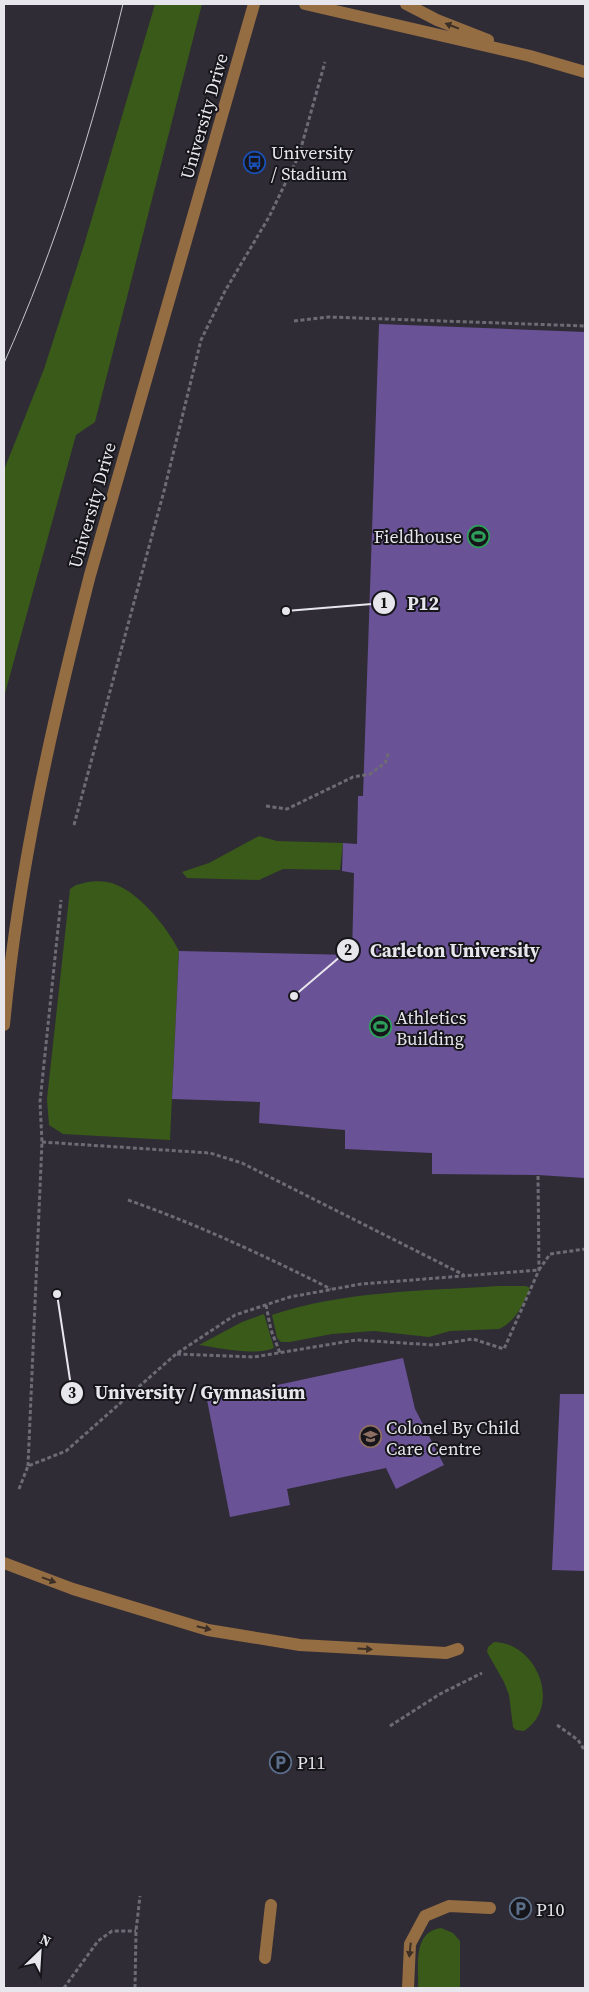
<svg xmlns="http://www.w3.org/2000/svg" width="589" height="1992" font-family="'Source Serif 4',serif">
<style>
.green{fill:#395a18}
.building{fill:#6a5297}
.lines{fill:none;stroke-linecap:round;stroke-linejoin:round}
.path{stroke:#6d6b74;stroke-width:3;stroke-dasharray:4 2.5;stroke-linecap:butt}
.minor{stroke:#956d43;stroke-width:12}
.tram{stroke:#c7c6cd;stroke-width:1}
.oneway{fill:#3c2f26}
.labels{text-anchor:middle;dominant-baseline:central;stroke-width:4;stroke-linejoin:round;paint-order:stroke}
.street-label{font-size:18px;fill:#e7e6ed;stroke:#16151a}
.poi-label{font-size:18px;fill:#e7e6ed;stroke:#16151a;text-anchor:start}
.leader{fill:none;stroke:#e7e6ed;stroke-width:2}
.callout-dot{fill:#e7e6ed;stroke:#16151a;stroke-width:2}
.mark-label{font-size:15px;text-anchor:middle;font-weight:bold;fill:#111}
.callout-label{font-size:19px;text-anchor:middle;font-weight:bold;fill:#e7e6ed;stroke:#16151a;stroke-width:4;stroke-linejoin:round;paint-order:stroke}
</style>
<rect width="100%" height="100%" fill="#2f2c36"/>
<path class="green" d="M155 4H202L95 422 76 435 4 697V470L44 369 84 245Z
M259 836 277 841 343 843 340 870 283 869 259 880 187 878 182 872 209 863Z
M88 882C94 881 101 881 107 882 136 887 167 927 179 951L170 1140 63 1134 49 1125 47 1099 70 889 76 885Z
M498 1286H526L530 1288C523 1305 516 1321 499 1329L450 1331 429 1337 374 1331 332 1334 290 1342H281L277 1338 272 1315C343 1291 423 1291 498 1286Z
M264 1314 274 1348C257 1356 218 1348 199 1345L242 1322Z
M494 1642C538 1643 562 1707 524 1731L516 1730 513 1727 509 1695 504 1682 487 1652 488 1647Z
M441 1928 453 1933 460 1941V1988H418C419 1966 412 1932 441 1928Z"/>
<path class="building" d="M379 324 585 332V1178L538 1175 432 1174V1153L345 1149V1130L259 1123 260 1102 172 1099 179 951 352 955 354 873 342 871 343 843 357 844 358 796H363Z
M403 1358 415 1409 444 1465 396 1489 386 1468 287 1489 290 1505 230 1517 207 1400Z
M560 1394H585V1571L552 1570Z"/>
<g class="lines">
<path class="path" d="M294 321 329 317 585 326
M266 806 287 809 353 777 370 774 385 763 389 751
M74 825 164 491 201 340 225 291 269 217 299 155 325 62
M42 1142 210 1153 242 1163 464 1275
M128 1200C199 1225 265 1256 331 1289
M266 1305 271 1330 280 1353
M177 1354 254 1357 356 1340 434 1345 473 1339 504 1349 539 1270 538 1175
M28 1466 42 1142 40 1102 61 900
M19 1489 28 1466 66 1451 176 1354 235 1315 290 1297 361 1284 539 1270 550 1254 585 1249
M557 1725 578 1740 585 1751
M390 1726 440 1694 482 1673
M64 1988 98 1941 112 1931H136
M135 1988 136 1931 140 1896"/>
<path class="minor" d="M305 4 530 56 585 72
M406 4 437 20 488 40
M4 1025C18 872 52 723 90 575L254 4
M4 1563 73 1589 208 1630 300 1645 446 1653 458 1649
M265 1958 271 1905
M408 1988 410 1944 425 1916 449 1906 490 1908"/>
<path class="tram" d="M4 363C56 247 93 127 123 4"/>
</g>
<defs><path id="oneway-solid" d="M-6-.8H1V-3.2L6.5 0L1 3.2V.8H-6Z" transform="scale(1.25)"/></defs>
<g class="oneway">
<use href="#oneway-solid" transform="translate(452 26) rotate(-159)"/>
<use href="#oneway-solid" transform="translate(49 1580) rotate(20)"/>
<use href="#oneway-solid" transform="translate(204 1628) rotate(14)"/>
<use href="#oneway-solid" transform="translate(365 1649) rotate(3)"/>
<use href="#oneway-solid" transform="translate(410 1950) rotate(96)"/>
</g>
<defs>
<symbol id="bus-ring" viewBox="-11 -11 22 22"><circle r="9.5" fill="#16151a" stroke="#1a4fb4" stroke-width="1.5"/><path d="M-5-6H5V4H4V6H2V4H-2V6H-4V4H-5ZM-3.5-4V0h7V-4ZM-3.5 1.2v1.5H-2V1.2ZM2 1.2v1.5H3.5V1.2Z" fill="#1a4fb4"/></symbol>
<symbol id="stadium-ring" viewBox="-11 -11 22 22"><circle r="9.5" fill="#16151a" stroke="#2e9e5b" stroke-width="1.5"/><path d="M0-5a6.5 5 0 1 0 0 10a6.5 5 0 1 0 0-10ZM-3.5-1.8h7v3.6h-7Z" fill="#2e9e5b"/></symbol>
<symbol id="school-ring" viewBox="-11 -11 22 22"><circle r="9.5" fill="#16151a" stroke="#8d6e63" stroke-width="1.5"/><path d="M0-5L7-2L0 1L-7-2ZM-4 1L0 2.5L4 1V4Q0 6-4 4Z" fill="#8d6e63"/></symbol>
<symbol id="parking-ring" viewBox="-11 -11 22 22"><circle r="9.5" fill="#16151a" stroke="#5c6f8a" stroke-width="1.5"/><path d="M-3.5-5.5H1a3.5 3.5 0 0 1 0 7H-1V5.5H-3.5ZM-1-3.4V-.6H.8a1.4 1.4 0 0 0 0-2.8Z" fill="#5c6f8a"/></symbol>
</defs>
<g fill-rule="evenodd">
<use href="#bus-ring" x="242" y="150" width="25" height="25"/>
<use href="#stadium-ring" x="466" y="524" width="25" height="25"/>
<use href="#stadium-ring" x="368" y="1014" width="25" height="25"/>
<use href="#school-ring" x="358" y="1424" width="25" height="25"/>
<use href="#parking-ring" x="268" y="1750" width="25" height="25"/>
<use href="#parking-ring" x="508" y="1896" width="25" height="25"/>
</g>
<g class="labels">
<g class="street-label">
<text transform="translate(204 116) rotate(-74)">University Drive</text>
<text transform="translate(92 505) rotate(-74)">University Drive</text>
</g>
<g class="poi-label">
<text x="271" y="152">University<tspan x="271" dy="21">/ Stadium</tspan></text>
<text x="462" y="536" text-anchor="end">Fieldhouse</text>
<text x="396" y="1017">Athletics<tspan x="396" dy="21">Building</tspan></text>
<text x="386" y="1427">Colonel By Child<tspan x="386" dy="21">Care Centre</tspan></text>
<text x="297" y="1762">P11</text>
<text x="536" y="1909">P10</text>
</g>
</g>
<path class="leader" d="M286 611L384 603M294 996L348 950M57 1294L72 1393"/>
<g class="callout-dot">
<circle cx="286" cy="611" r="5"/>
<circle cx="294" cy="996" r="5"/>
<circle cx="57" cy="1294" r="5"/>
<circle cx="384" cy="603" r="12"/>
<circle cx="348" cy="950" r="12"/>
<circle cx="72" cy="1393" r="12"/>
</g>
<g class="mark-label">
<text x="384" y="608">1</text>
<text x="348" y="955">2</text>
<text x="72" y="1398">3</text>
</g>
<g class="callout-label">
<text x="423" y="610">P12</text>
<text x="455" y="957">Carleton University</text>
<text x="200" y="1399">University / Gymnasium</text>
</g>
<rect width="589" height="1992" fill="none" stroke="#e7e6ed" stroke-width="10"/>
<g transform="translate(40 1952) rotate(25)" stroke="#16151a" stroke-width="4" paint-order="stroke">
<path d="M0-4L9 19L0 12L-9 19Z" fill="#e7e6ed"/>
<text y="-8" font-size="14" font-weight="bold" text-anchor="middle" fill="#e7e6ed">N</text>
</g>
</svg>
